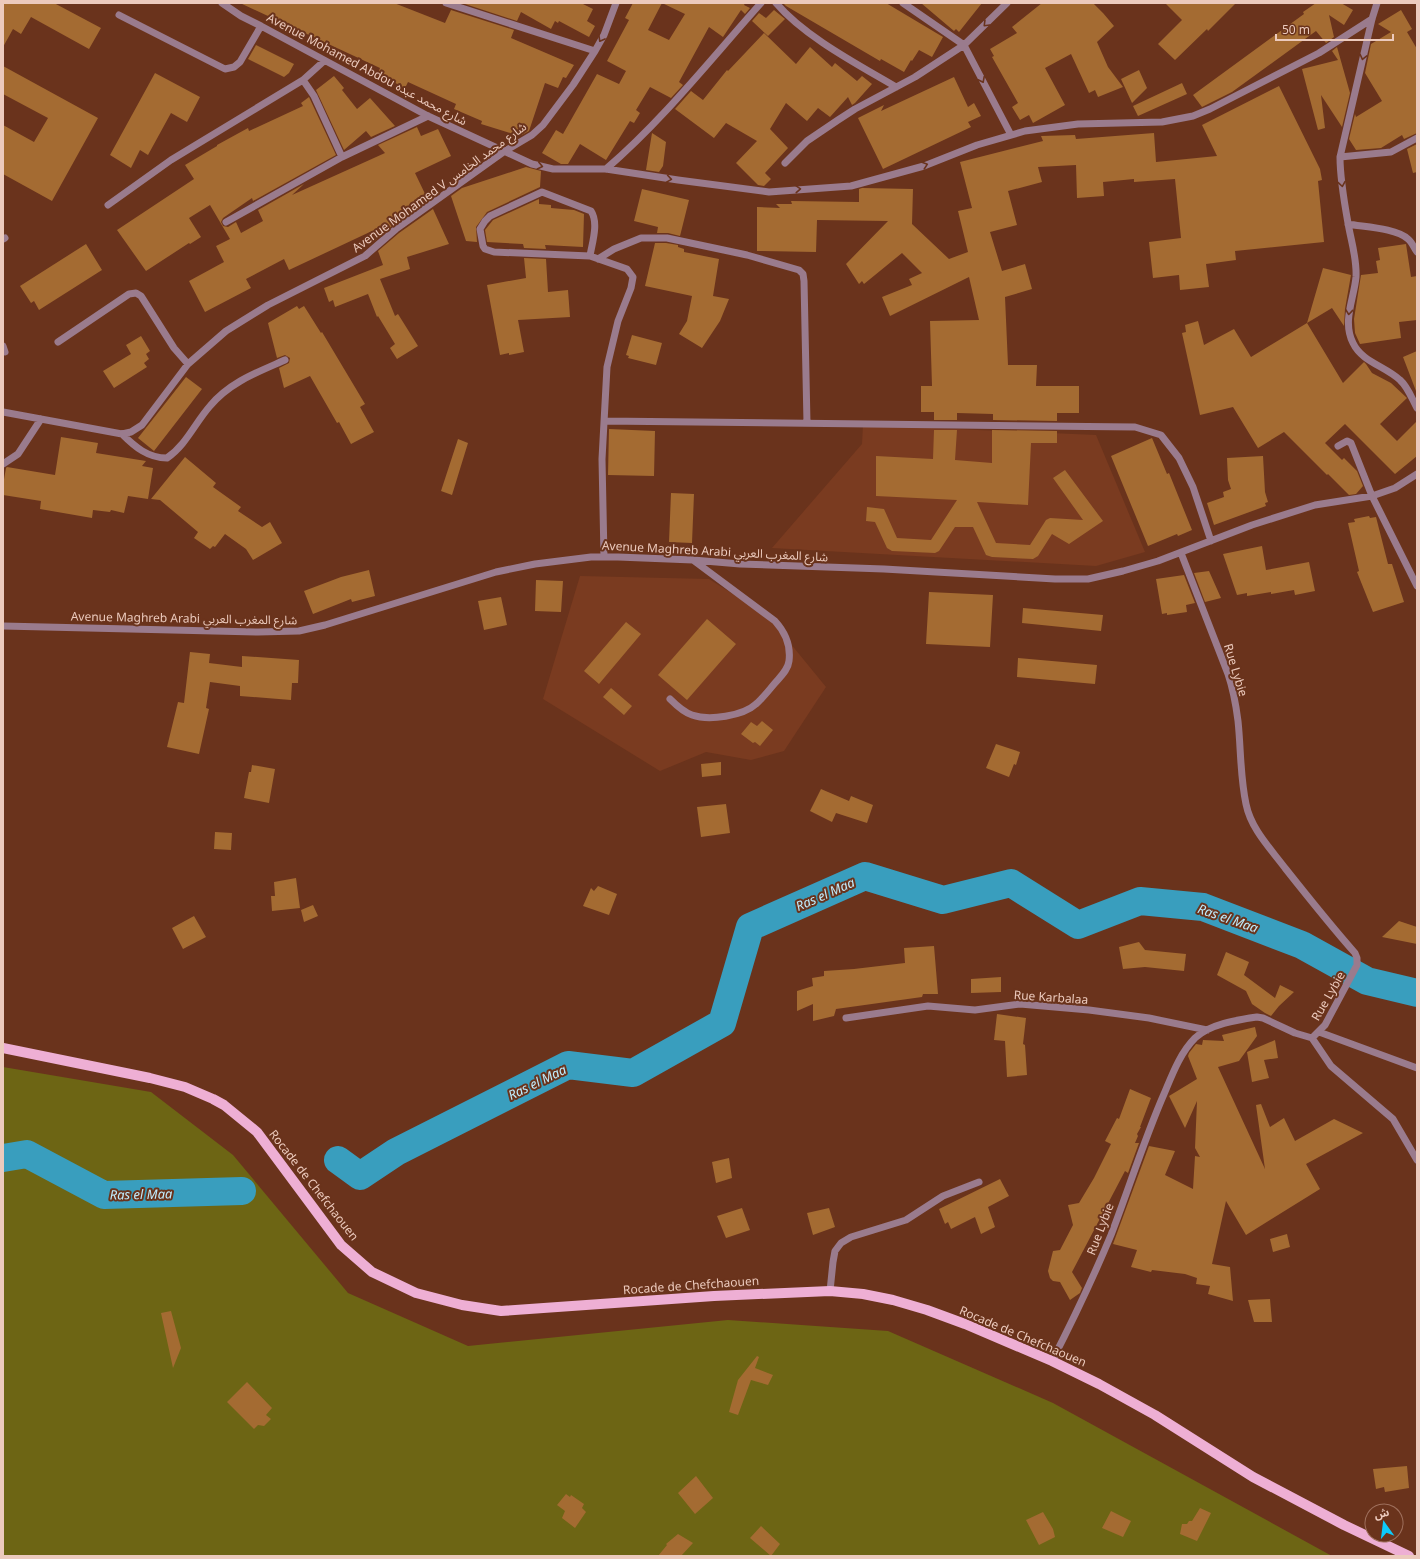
<svg xmlns="http://www.w3.org/2000/svg" width="1420" height="1559" font-family="'Noto Sans','Noto Sans Arabic',sans-serif">
<style>
.built{fill:#7a3b20}
.green{fill:#6d6514}
.lines{fill:none;stroke-linecap:round;stroke-linejoin:round}
.river{stroke:#399ebe;stroke-width:28}
.building{fill:#a46b32}
.minor{stroke:#9a7b8d;stroke-width:7}
.major{stroke:#eeafd4;stroke-width:10}
.oneway{stroke:#6a331c}
.labels{text-anchor:middle;dominant-baseline:central;stroke-width:4;stroke-linejoin:round;paint-order:stroke}
.street-label{font-size:12px;fill:#eccabd;stroke:#6a331c}
.water-label{font-size:13px;font-style:italic;fill:#bfedfe;stroke:#6a331c}
</style>
<rect width="100%" height="100%" fill="#6a331c"/>
<path class="built" d="M863 425 1096 435 1145 552 1096 566 772 548 862 444Z
M580 576 709 579 768 616 826 687 784 751 751 760 706 752 660 771 543 699Z"/>
<path class="green" d="M3 1067 151 1092 233 1155 348 1293 468 1346 728 1320 888 1331 1053 1403 1332 1556H3Z"/>
<g class="lines">
<path class="river" d="M3 1158 27 1154 104 1195 242 1191
M338 1160 360 1176 396 1152 568 1065 633 1073 722 1023 750 927 865 876 943 900 1011 883 1078 925 1140 901 1203 907 1302 945 1367 981 1417 993"/>
</g>
<path class="building" d="M3 3H54L101 28 89 49 31 17 21 34 13 29 3 47Z
M240 3H394L445 23 451 10 514 30 511 38 574 65 566 78 563 77 558 88 545 83 529 131 520 136 481 124 482 121 454 109 456 104 408 82 405 88 378 74 380 68Z
M462 3H581L593 9 587 21 595 26 589 37 559 21 558 23 555 21 551 29 521 12 517 21Z
M633 3H662L648 30 669 40 685 14 662 3H745L744 5 750 8 745 14 741 10 723 37 709 27 679 82 683 85 671 98 650 87 636 110 640 113 634 123 630 121 606 160 580 144 568 164H561L542 153 556 130 563 134 597 74 619 84 626 71 607 61 629 20 625 18Z
M783 3H886L943 37 932 57 919 50 912 61 911 60 904 72 881 59 880 61 786 6Z
M921 3H982L959 32 956 29 954 31Z
M1042 3H1093L1103 13 1114 26 1097 42 1108 67 1123 87 1098 97 1095 90 1089 93 1071 54 1045 68 1065 105 1033 123 1029 115 1020 120 1012 107 1018 103 992 57 994 56 990 49 1017 33 1012 27Z
M1165 3H1236L1208 31 1207 29 1175 60 1158 44 1182 20Z
M1316 3H1341L1353 10 1344 25 1329 15 1334 37 1326 43 1316 31 1232 92 1202 107 1193 95 1304 14 1303 12Z
M774 10 785 19 768 36 752 21 759 13 766 18Z
M1401 10 1412 29 1407 32 1417 49V133L1404 139 1402 135 1381 148 1356 150 1349 139 1355 114 1356 117 1382 101 1365 73 1371 44 1391 32 1378 24Z
M764 33 796 64 810 47 832 67 835 63 857 81 862 76 872 84 855 103 852 105 848 97 830 117 818 108 807 121 786 103 770 129 788 148 765 173 771 179 764 186 758 185 736 163 757 141 726 123 714 138 675 109 691 91 703 100 727 70 728 71Z
M256 45 294 64 289 73 284 77 248 59Z
M1337 47 1350 93 1342 127 1321 95 1325 128 1318 130 1302 69 1338 60 1332 51Z
M3 66 98 118 52 201 3 174V125L34 142 48 118 3 94Z
M1139 70 1147 88 1132 103 1121 79Z
M155 73 200 97 187 122 171 113 148 155 140 150 131 168 110 155Z
M334 76 344 88 342 90 357 109 370 98 395 126 371 137 366 131 344 150 316 90Z
M954 77 968 107 974 103 981 116 968 122 971 127 883 169 858 118 884 105 881 111Z
M1182 83 1187 94 1138 116 1133 106Z
M1279 86 1320 169 1322 180 1318 181 1324 242 1235 251 1236 260 1206 264 1209 287 1180 290 1179 275 1153 278 1149 242 1181 238 1175 179 1134 182V179L1103 182 1104 196 1077 198 1076 165 1038 167 1042 182 1008 191 1017 225 990 232 1002 271 1025 264 1032 289 1005 297 1008 365H1037L1036 386H1079V413H1057V421L993 420V414L957 413V420H934V412H921V386H932L930 321 979 320 969 277 890 316 882 297 912 285 909 279 922 273 902 253 864 284 862 281 859 284 846 264 888 221 817 220 816 252 757 251V207L780 208 776 204H792L791 201 859 202V189L862 188 913 189 912 224 949 259 968 252 958 211 972 208 960 162 1043 141 1041 136 1075 135 1076 139 1154 133 1156 162 1217 156 1202 125Z
M309 97 336 155 253 201 252 198 223 218 221 222 223 226 228 227 236 222 241 233 263 221 258 210 304 184 292 195 385 153 378 145 417 127 421 136 438 129 451 156 415 173 428 200 393 225 375 241 372 231 289 270 284 259 246 279 251 288 205 312 189 281 224 262 216 246 230 239 210 205 189 218 201 237 190 244 189 243 146 271 117 230 194 179 185 165 217 146V145L248 128 249 131 303 106 301 103Z
M652 133 666 142 663 166 659 172 646 170Z
M1417 144V172L1413 173 1407 149Z
M526 167 541 171 540 187 487 212 476 227 477 242 466 241 451 196 462 188Z
M642 189 689 200 680 236 668 233H657L658 227 634 221Z
M539 199V204L551 205V208L574 210 584 214 583 247 545 245 546 249 524 248 523 244 487 242 485 230 493 220Z
M433 209 449 244 407 257 410 269 380 279 395 316 398 314 418 346 397 359 390 348 395 344 378 316 377 317 368 294 335 307 333 300 329 302 324 288 383 265 378 251 399 233Z
M655 243H666L678 245V247L684 249V252L719 259 713 296 729 299 720 321 702 348 679 334 687 321 692 296 645 286Z
M86 244 102 270 39 310 34 301 31 303 20 286Z
M1406 244 1411 277 1417 276V320L1399 322 1401 338 1360 344 1355 333 1354 319 1361 275 1378 273 1376 261 1380 260 1378 248Z
M524 258 546 259 548 292 568 290 570 317 518 320 524 352 509 355V353L500 355 487 285 526 278Z
M1323 268 1351 275 1345 309 1344 326 1332 308 1307 323Z
M297 306 299 309 304 306 321 333 322 332 365 404 360 407 374 432 351 444 339 422 337 423 310 376 284 388 279 368 289 363 290 358 285 355 277 358 268 323Z
M1198 321 1204 345 1234 329 1251 357 1307 323 1343 383 1364 362 1366 364 1372 373 1391 383 1407 398 1380 424 1397 441 1417 421V456L1395 474 1345 424 1325 443 1342 460 1344 458 1357 471 1363 486 1356 494 1349 495 1328 474 1327 475 1284 432 1258 448 1233 407 1200 415 1182 333 1186 332 1185 325Z
M632 335 662 343 656 365 628 358 629 356 626 355Z
M141 336 150 351 146 354 149 359 144 363 147 367 114 388 103 371 131 354 126 345Z
M1417 351V391H1416L1403 357Z
M186 377 202 389 154 451 138 438Z
M609 429 655 431 654 476 608 475Z
M934 430H957L955 460 992 463V430L1057 431V443H1031L1028 505 977 502 996 543 1030 545 1046 520 1050 518 1083 520 1053 478 1065 470 1103 521 1069 544 1052 534 1038 556 1033 559 992 557 986 555 973 527H955L939 551 935 553 892 551 887 548 875 522 866 521 867 507 884 509 897 538 931 540 957 500 876 496V456L933 459Z
M61 437 98 443 96 453 146 461 142 466 153 468 148 499 128 496 124 513 111 510 110 512 93 510 92 518 40 509 41 501 3 495V485L6 468 7 467 55 475Z
M1152 438 1167 474 1169 473 1192 530 1178 536 1177 534 1148 546 1111 456Z
M458 439 468 443 452 495 441 491Z
M1263 456 1265 492 1268 502 1265 503 1266 506 1214 525 1207 503 1224 497 1223 492 1231 489 1228 480 1227 458Z
M185 457 216 483 213 487 241 507 238 511 262 527 270 522 282 543 253 560 246 549 225 534 215 547 213 546 210 549 194 538 198 532 160 500 151 499Z
M671 493 694 494 692 543 669 542Z
M1369 516 1370 518 1376 517 1388 564H1392L1404 602 1373 612 1357 572 1359 571 1348 523 1355 522 1354 519Z
M1262 546 1266 570 1309 562 1315 591 1295 595 1294 590 1271 594V592L1247 596V593L1237 595 1223 554Z
M369 570 375 596 352 602 351 599 313 614 304 591 341 577Z
M1209 571 1221 598 1205 602 1194 573Z
M1184 575 1195 603 1186 605 1187 612 1167 615V613L1162 614 1156 579Z
M536 580 563 581 561 612 535 611Z
M929 592 993 595 990 647 926 644Z
M501 597 507 625 484 630 478 601Z
M1023 608 1103 615 1101 631 1022 623Z
M707 619 736 644 687 700 658 675Z
M626 622 641 634 599 684 584 671Z
M190 652 210 654 209 663 242 667V656L299 660 298 683H292L291 700 240 696V686L210 682 206 708 209 709 199 754 167 747 178 702 184 703Z
M1018 658 1097 665 1095 684 1017 677Z
M611 688 632 706 624 715 603 697Z
M762 721 773 730 760 746 755 742 753 743 741 734 751 722 757 726Z
M996 744 1020 752 1016 765 1014 764 1009 777 986 768Z
M721 762V775L702 777 701 764Z
M252 765 275 769 269 803 244 798 249 772H251Z
M821 789 849 801 851 796 873 805 867 823 836 813 832 822 810 811Z
M726 804 730 833 701 837 697 807Z
M215 832 232 833 231 850 214 849Z
M296 878 300 908 272 911 271 896H275L274 882Z
M598 886 617 894 609 915 583 906 591 888 594 891Z
M313 905 318 916 304 922 301 910Z
M194 916 206 937 183 949 172 928Z
M1399 921 1417 927V944L1382 937Z
M1139 942 1145 950 1186 954 1184 971 1145 967 1123 969 1119 947Z
M934 946 938 994H923L922 997 836 1009 834 1016 813 1021V1004L797 1011V991L813 986 812 978 824 976V971L854 969 905 963 904 948Z
M1226 952 1249 962 1244 975 1275 998 1280 985 1294 992 1279 1006 1271 1016 1265 1013 1252 1004 1246 991 1217 975Z
M1001 977V992L971 993V979Z
M997 1014 1026 1018 1023 1044 1025 1045 1027 1075 1007 1077 1005 1041 994 1040Z
M1255 1027 1257 1036 1239 1061 1218 1067 1265 1169 1256 1105 1261 1104 1270 1127 1284 1118 1295 1141 1334 1119 1363 1133 1306 1164 1320 1189 1246 1235 1226 1201 1212 1264 1230 1267 1233 1301 1208 1294 1210 1286 1196 1284 1197 1278 1185 1274 1152 1270 1151 1272 1131 1267 1137 1250 1113 1244 1149 1146 1175 1151 1165 1175 1193 1189 1195 1156 1200 1157 1195 1148 1197 1101 1185 1128 1169 1096 1197 1079 1188 1056 1189 1053 1196 1044 1202 1045 1203 1040 1224 1041 1222 1035Z
M1275 1040 1278 1058 1264 1060 1269 1078 1252 1082 1247 1052Z
M1130 1089 1151 1098 1140 1127H1141L1137 1134 1138 1136 1135 1143H1139L1128 1173 1125 1171 1072 1272 1082 1288 1080 1293 1070 1300 1060 1282 1053 1281 1050 1278 1048 1271 1053 1251 1060 1250 1073 1225 1068 1205 1079 1203 1094 1178 1111 1144 1105 1141 1117 1118 1119 1119Z
M729 1158 732 1178 716 1183 712 1162Z
M1000 1179 1009 1196 988 1207 995 1227 981 1234 975 1217 951 1229 948 1222 945 1224 939 1209Z
M742 1208 750 1230 726 1238 717 1216Z
M829 1208 835 1227 813 1235 807 1213Z
M1287 1234 1290 1247 1273 1252 1270 1239Z
M1270 1299 1272 1322H1254L1248 1300Z
M171 1311 181 1348 173 1368 161 1313Z
M757 1356 759 1357 755 1368 773 1375 768 1385 751 1380 738 1415 729 1412 738 1380Z
M247 1382 272 1408 266 1415 271 1419 264 1426 258 1425 254 1429 227 1402Z
M1407 1466 1409 1488 1385 1492 1384 1487 1376 1489 1373 1469Z
M696 1476 713 1498 695 1514 678 1493Z
M566 1494 570 1497 571 1495 584 1504 582 1508 586 1512 575 1528 562 1518 565 1511 557 1505Z
M1200 1508 1211 1513 1197 1541 1180 1534 1182 1524H1187L1189 1521H1192Z
M1111 1511 1131 1521 1123 1537 1102 1528Z
M1043 1512 1053 1529 1055 1537 1039 1545 1026 1520Z
M761 1526 780 1544 771 1556 750 1538Z
M678 1534 693 1543 681 1556H658L667 1545 666 1544Z"/>
<g class="lines">
<path class="minor" d="M222 3 241 16 261 26 428 116 532 164 553 169H606L678 180 769 192 851 186 924 166 977 145 1025 131 1078 124 1162 122 1193 116 1210 109 1319 53 1372 19
M446 3 595 51
M776 3C805 37 857 64 896 87
M903 3 964 45 1011 135
M1377 3 1372 19 1340 157C1340 179 1344 201 1348 223 1351 241 1357 258 1356 277 1354 299 1342 321 1353 343 1362 362 1385 366 1400 380 1408 387 1412 399 1417 408
M119 15 225 69 234 67 240 62 261 26
M303 80 314 96 342 157
M1340 157 1391 152 1417 138
M785 163 807 141 838 120 855 109 915 77 964 45 1007 3
M606 169C663 120 711 59 761 3
M108 205 171 160 303 80 324 61
M226 222 342 157 428 116
M1348 224C1364 227 1396 228 1408 239 1412 242 1414 248 1417 252
M3 239 5 238
M590 256 494 252 485 249 483 246 480 229 485 221 490 216 542 192 591 211C599 223 592 243 590 256L627 269 633 277 631 288 618 321 607 367 602 459 604 557
M598 259 614 249 641 238H667L747 255 799 270 803 274 804 281 807 423
M58 342 129 294 136 293 141 296 174 348 188 364
M3 346 5 352
M3 412 122 434 131 432 142 425 188 364 226 331 268 305 365 256 396 229 505 151 532 135 543 125 573 85 595 51 604 35 616 3
M604 421 1135 427 1161 435 1179 458 1193 487 1211 541
M122 434C135 447 148 458 167 458 186 445 195 423 210 406 230 382 258 372 285 360
M1338 446 1347 441 1351 443 1372 496 1417 586
M3 464 18 454 41 419
M3 626 258 632 299 631 325 625 496 572 535 564 591 557H618L693 560 740 564 884 569 1055 579H1088L1123 571 1158 561 1252 525 1315 505 1372 496 1395 488 1417 474
M670 699C676 705 683 712 692 715 709 721 743 716 756 704 763 698 769 690 775 683 781 676 788 670 789 661 791 645 785 632 775 621L693 560
M846 1018 928 1006 975 1010 1020 1004 1089 1010 1149 1018 1207 1030
M1319 1032 1417 1068
M1312 1038 1331 1066 1393 1119 1417 1160
M830 1291 833 1262 835 1251 841 1243 851 1237 906 1220 943 1196 979 1182
M1052 1361C1073 1320 1093 1278 1111 1235 1129 1188 1144 1140 1164 1094 1172 1075 1180 1053 1195 1038 1210 1024 1237 1020 1257 1017L1263 1018 1295 1033 1312 1038 1325 1025 1357 965V958L1355 953C1331 926 1308 897 1285 868 1270 848 1251 829 1246 804 1240 776 1241 749 1238 721 1236 705 1233 689 1228 674L1181 553"/>
<path class="major" d="M3 1048 150 1078 185 1087 213 1099 224 1105 257 1132 341 1245 372 1272 416 1293 462 1305 501 1311 714 1296 830 1291 863 1294 893 1300 927 1310 965 1324 1052 1361 1099 1384 1155 1415 1253 1477 1344 1525 1409 1556"/>
</g>
<defs><path id="oneway-chevron" d="M-2-3.5L2.5 0L-2 3.5" fill="none" stroke-width="1.6" stroke-linecap="round" stroke-linejoin="round"/></defs>
<g class="oneway">
<use href="#oneway-chevron" transform="translate(986 24) rotate(135)"/>
<use href="#oneway-chevron" transform="translate(601 39) rotate(119)"/>
<use href="#oneway-chevron" transform="translate(1363 57) rotate(103)"/>
<use href="#oneway-chevron" transform="translate(982 80) rotate(63)"/>
<use href="#oneway-chevron" transform="translate(925 165) rotate(-19)"/>
<use href="#oneway-chevron" transform="translate(540 166) rotate(13)"/>
<use href="#oneway-chevron" transform="translate(669 179) rotate(9)"/>
<use href="#oneway-chevron" transform="translate(1342 184) rotate(81)"/>
<use href="#oneway-chevron" transform="translate(798 189) rotate(-4)"/>
<use href="#oneway-chevron" transform="translate(1349 312) rotate(96)"/>
</g>
<g class="labels">
<g class="street-label">
<text transform="translate(367 69) rotate(28)">Avenue Mohamed Abdou شارع محمد عبده</text>
<text transform="translate(439 187) rotate(-36)">Avenue Mohamed V شارع محمد الخامس</text>
<text transform="translate(715 551) rotate(3)">Avenue Maghreb Arabi شارع المغرب العربي</text>
<text transform="translate(184 618) rotate(1)">Avenue Maghreb Arabi شارع المغرب العربي</text>
<text transform="translate(1236 670) rotate(73)">Rue Lybie</text>
<text transform="translate(1328 996) rotate(-60)">Rue Lybie</text>
<text transform="translate(1051 997) rotate(4)">Rue Karbalaa</text>
<text transform="translate(314 1185) rotate(52)">Rocade de Chefchaouen</text>
<text transform="translate(1100 1229) rotate(-69)">Rue Lybie</text>
<text transform="translate(691 1285) rotate(-4)">Rocade de Chefchaouen</text>
<text transform="translate(1023 1336) rotate(23)">Rocade de Chefchaouen</text>
</g>
<g class="water-label">
<text transform="translate(825 894) rotate(-24)">Ras el Maa</text>
<text transform="translate(1228 918) rotate(19)">Ras el Maa</text>
<text transform="translate(537 1082) rotate(-26)">Ras el Maa</text>
<text transform="translate(141 1194) rotate(-1)">Ras el Maa</text>
</g>
</g>
<rect width="1420" height="1559" fill="none" stroke="#eccabd" stroke-width="8"/>
<g transform="translate(1384 1523) rotate(346)"><circle r="19" fill="#6a331c" stroke="#9e6f5c"/>
<path d="M0-3L7 15L0 10L-7 15Z" fill="#0ccafa"/>
<text y="-6" font-size="11" font-weight="bold" text-anchor="middle" fill="#eccabd">ش</text>
</g>
<path d="M1276 34v6h117v-6" fill="none" stroke="#eccabd" stroke-width="2"/>
<text x="1282" y="34" font-size="12" fill="#eccabd" stroke="#6a331c" stroke-width="3" paint-order="stroke">50 m</text>
</svg>
